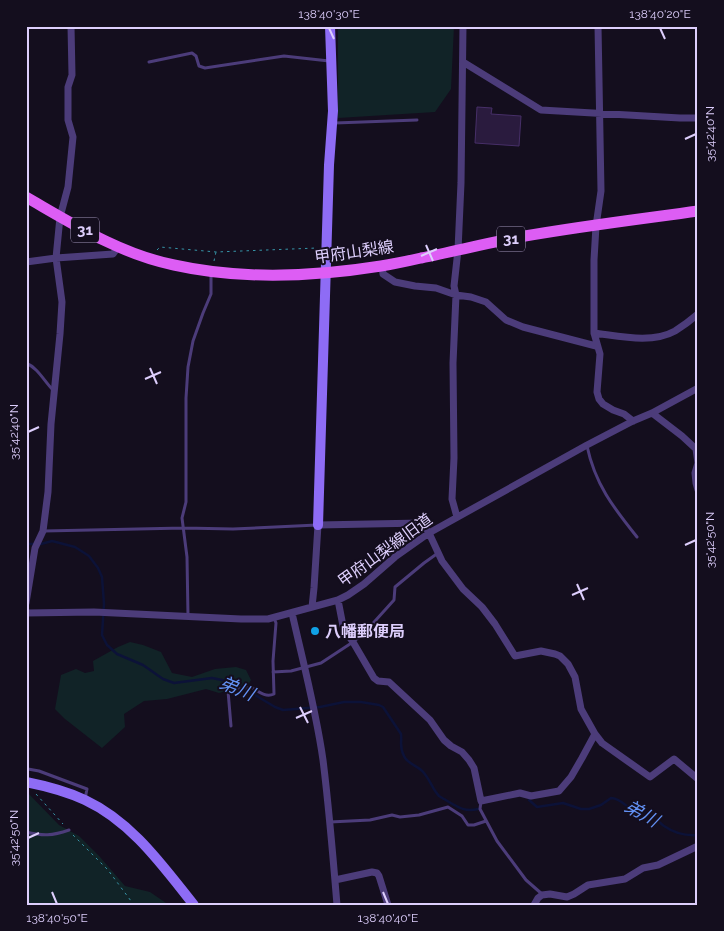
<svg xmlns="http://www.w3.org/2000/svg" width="724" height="931" font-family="Raleway,'Noto Sans JP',sans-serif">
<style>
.green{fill:#112327}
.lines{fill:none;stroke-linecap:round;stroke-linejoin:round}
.stream{stroke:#0c1238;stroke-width:2.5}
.building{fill:#2a1b3e;stroke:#472f68}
.path{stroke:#3695a8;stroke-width:1;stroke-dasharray:2.5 4;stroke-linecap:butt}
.lane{stroke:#4c3c7a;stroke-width:3}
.street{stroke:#4c3c7a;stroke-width:7}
.secondary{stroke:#8e6cf5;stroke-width:10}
.primary{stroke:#dd5df4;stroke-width:11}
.ticks{fill:none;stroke:#ddcefc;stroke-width:2}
.poi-dot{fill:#10a1e6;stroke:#140e1e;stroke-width:2}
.labels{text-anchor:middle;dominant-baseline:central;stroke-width:4;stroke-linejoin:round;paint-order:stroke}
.shield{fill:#140e1e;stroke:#a194b9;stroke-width:1}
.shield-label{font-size:15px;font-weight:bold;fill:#ddcefc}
.street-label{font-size:16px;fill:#ddcefc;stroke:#140e1e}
.poi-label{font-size:16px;font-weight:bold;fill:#ddcefc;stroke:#140e1e;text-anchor:start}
.water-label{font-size:18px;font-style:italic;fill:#6391f4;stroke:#140e1e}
.neatline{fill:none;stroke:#ddcefc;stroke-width:2}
.ticks-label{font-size:12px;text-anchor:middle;fill:#ddcefc}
</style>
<rect width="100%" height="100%" fill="#140e1e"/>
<path class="green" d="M338 26H454L451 89 435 112 338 118Z
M130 642 143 645 161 652 172 673 192 677 215 669 236 667 246 670 251 680 248 685 219 693 206 689 167 699 144 701 124 714 125 727 102 748 65 719 55 709 61 675 76 669 85 673 94 671 93 661 118 647Z
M26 791 59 825 79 836 100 857 125 886 150 892 166 903V905H26Z"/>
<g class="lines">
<path class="stream" d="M26 544H41L52 541 75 547 89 556 98 568 102 577 104 604 102 635 107 645 117 654 143 665 163 679 174 683 212 678 222 680 234 683 255 695 275 707 283 710 320 707 344 702H361L379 705 383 707 401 734C402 743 399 747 404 756 407 764 419 766 424 773 430 780 433 790 439 796 442 798 446 800 449 802 459 808 466 812 478 809
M529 800 537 807 563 803 581 809H589L601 805 611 798C618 798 623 803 628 807 636 812 645 811 651 815 656 817 659 823 664 826 674 833 685 836 698 835"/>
</g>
<path class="building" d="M477 107 492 108 491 114 521 116 519 146 475 143Z"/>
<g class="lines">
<path class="path" d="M157 250 160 247 216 252 317 248
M214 261 216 252
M36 794 63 824
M73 835 108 870 134 905"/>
<path class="lane" d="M149 62 192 53 196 56 199 66 205 68 284 56 329 61
M335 123 417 120
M26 363C38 368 44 381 53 390
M587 446C595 484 613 507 637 537
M44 531 184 528 233 529 317 525
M188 616 187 557 182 518 186 502V398L188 367 193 341 203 313 211 294V273
M273 672 291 671 321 663 353 642 366 631 394 600 395 587 424 563 438 553
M231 726 228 691 251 687C258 691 265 698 274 694L273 661 276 623 274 618
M26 767 28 769 39 771 87 789 85 799
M481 801 480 809 497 841 526 880 542 894
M330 822 370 820 392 815 400 817 419 815 448 807 462 816 468 825H474L486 821
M26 832C43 836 52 836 69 830"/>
<path class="street" d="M598 26 601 191 596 226 594 260V333L600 354 597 392 599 399 603 404 613 410 624 414 633 421
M463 62 541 110 680 118H698
M26 262 56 258 113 254 118 247
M382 266 383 274 395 282 415 286 436 288 456 295 471 297 486 302 506 320 523 327 596 346
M594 333C619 336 652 344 675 331 683 326 691 320 698 314
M652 413 682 436 696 449 698 463 695 473 696 483 698 490
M457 517 452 499 454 458 453 363 456 295 454 286 458 250 461 183 463 26
M338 600 343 626 348 635 353 642 374 678 378 681 389 682 430 720 444 740 451 746 462 752 469 760 474 768 481 801 520 793 531 796 559 791 571 777 582 758 595 734
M26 603 35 548 43 531 48 492 51 424 60 334 62 302 56 258 60 217 68 187 73 137 68 120V87L72 75 71 26
M312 607 314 588 318 525 422 523 429 533 442 561 463 589 482 607 495 624 515 656 541 651 555 654 560 656 568 664 575 677 581 709 595 734 602 743 650 777 674 759 698 779
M26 613 94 612 241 619H268L338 600 348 595 364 584 395 557 429 533 587 445 633 421 652 413 698 388
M292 613C303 662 316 710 323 760 329 808 333 856 337 905
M335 880 372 872 377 873 379 876 388 905
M534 905 538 898 542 895 550 894 567 897 574 894 588 885 625 879 643 868 658 865 698 846"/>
<path class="secondary" d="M318 525 329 165 333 111 330 26
M26 782C46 786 66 791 85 800 132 822 162 865 194 905"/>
<path class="primary" d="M26 197C73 224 120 254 174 265 241 280 312 277 381 266 394 264 408 261 421 258 456 251 491 242 525 236 582 226 640 219 698 211"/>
</g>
<path class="ticks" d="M329 28 334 39M660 28 665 39M685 139 696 134M426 245 433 261M421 256 437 249M150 368 157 384M145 379 161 372M28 432 39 427M685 545 696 540M577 584 584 600M572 595 588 588M300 707 308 723M296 718 312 711M28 838 39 833M52 892 57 904M383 892 388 904"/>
<circle class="poi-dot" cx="315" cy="631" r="5"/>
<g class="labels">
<g class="shield">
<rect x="71" y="217.5" width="28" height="25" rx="4"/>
<rect x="497" y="226.5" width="28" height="25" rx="4"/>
</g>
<g class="shield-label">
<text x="85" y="230">31</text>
<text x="511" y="239">31</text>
</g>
<g class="street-label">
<text transform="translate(354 252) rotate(-8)">甲府山梨線</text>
<text transform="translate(385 550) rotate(-36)">甲府山梨線旧道</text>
</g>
<g class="poi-label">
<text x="325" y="631">八幡郵便局</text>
</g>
<g class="water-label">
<text transform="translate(237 688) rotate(22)">弟川</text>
<text transform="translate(642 813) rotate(29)">弟川</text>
</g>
</g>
<rect width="724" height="931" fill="none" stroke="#140e1e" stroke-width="55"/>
<rect x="28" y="28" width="668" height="876" class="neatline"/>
<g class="ticks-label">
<text x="329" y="18">138°40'30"E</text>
<text x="660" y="18">138°40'20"E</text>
<text transform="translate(710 134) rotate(-90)" y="4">35°42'40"N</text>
<text transform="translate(14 432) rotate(-90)" y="4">35°42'40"N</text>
<text transform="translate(710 540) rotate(-90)" y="4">35°42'50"N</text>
<text transform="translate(14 838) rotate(-90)" y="4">35°42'50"N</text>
<text x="57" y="922">138°40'50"E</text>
<text x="388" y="922">138°40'40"E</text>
</g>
</svg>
